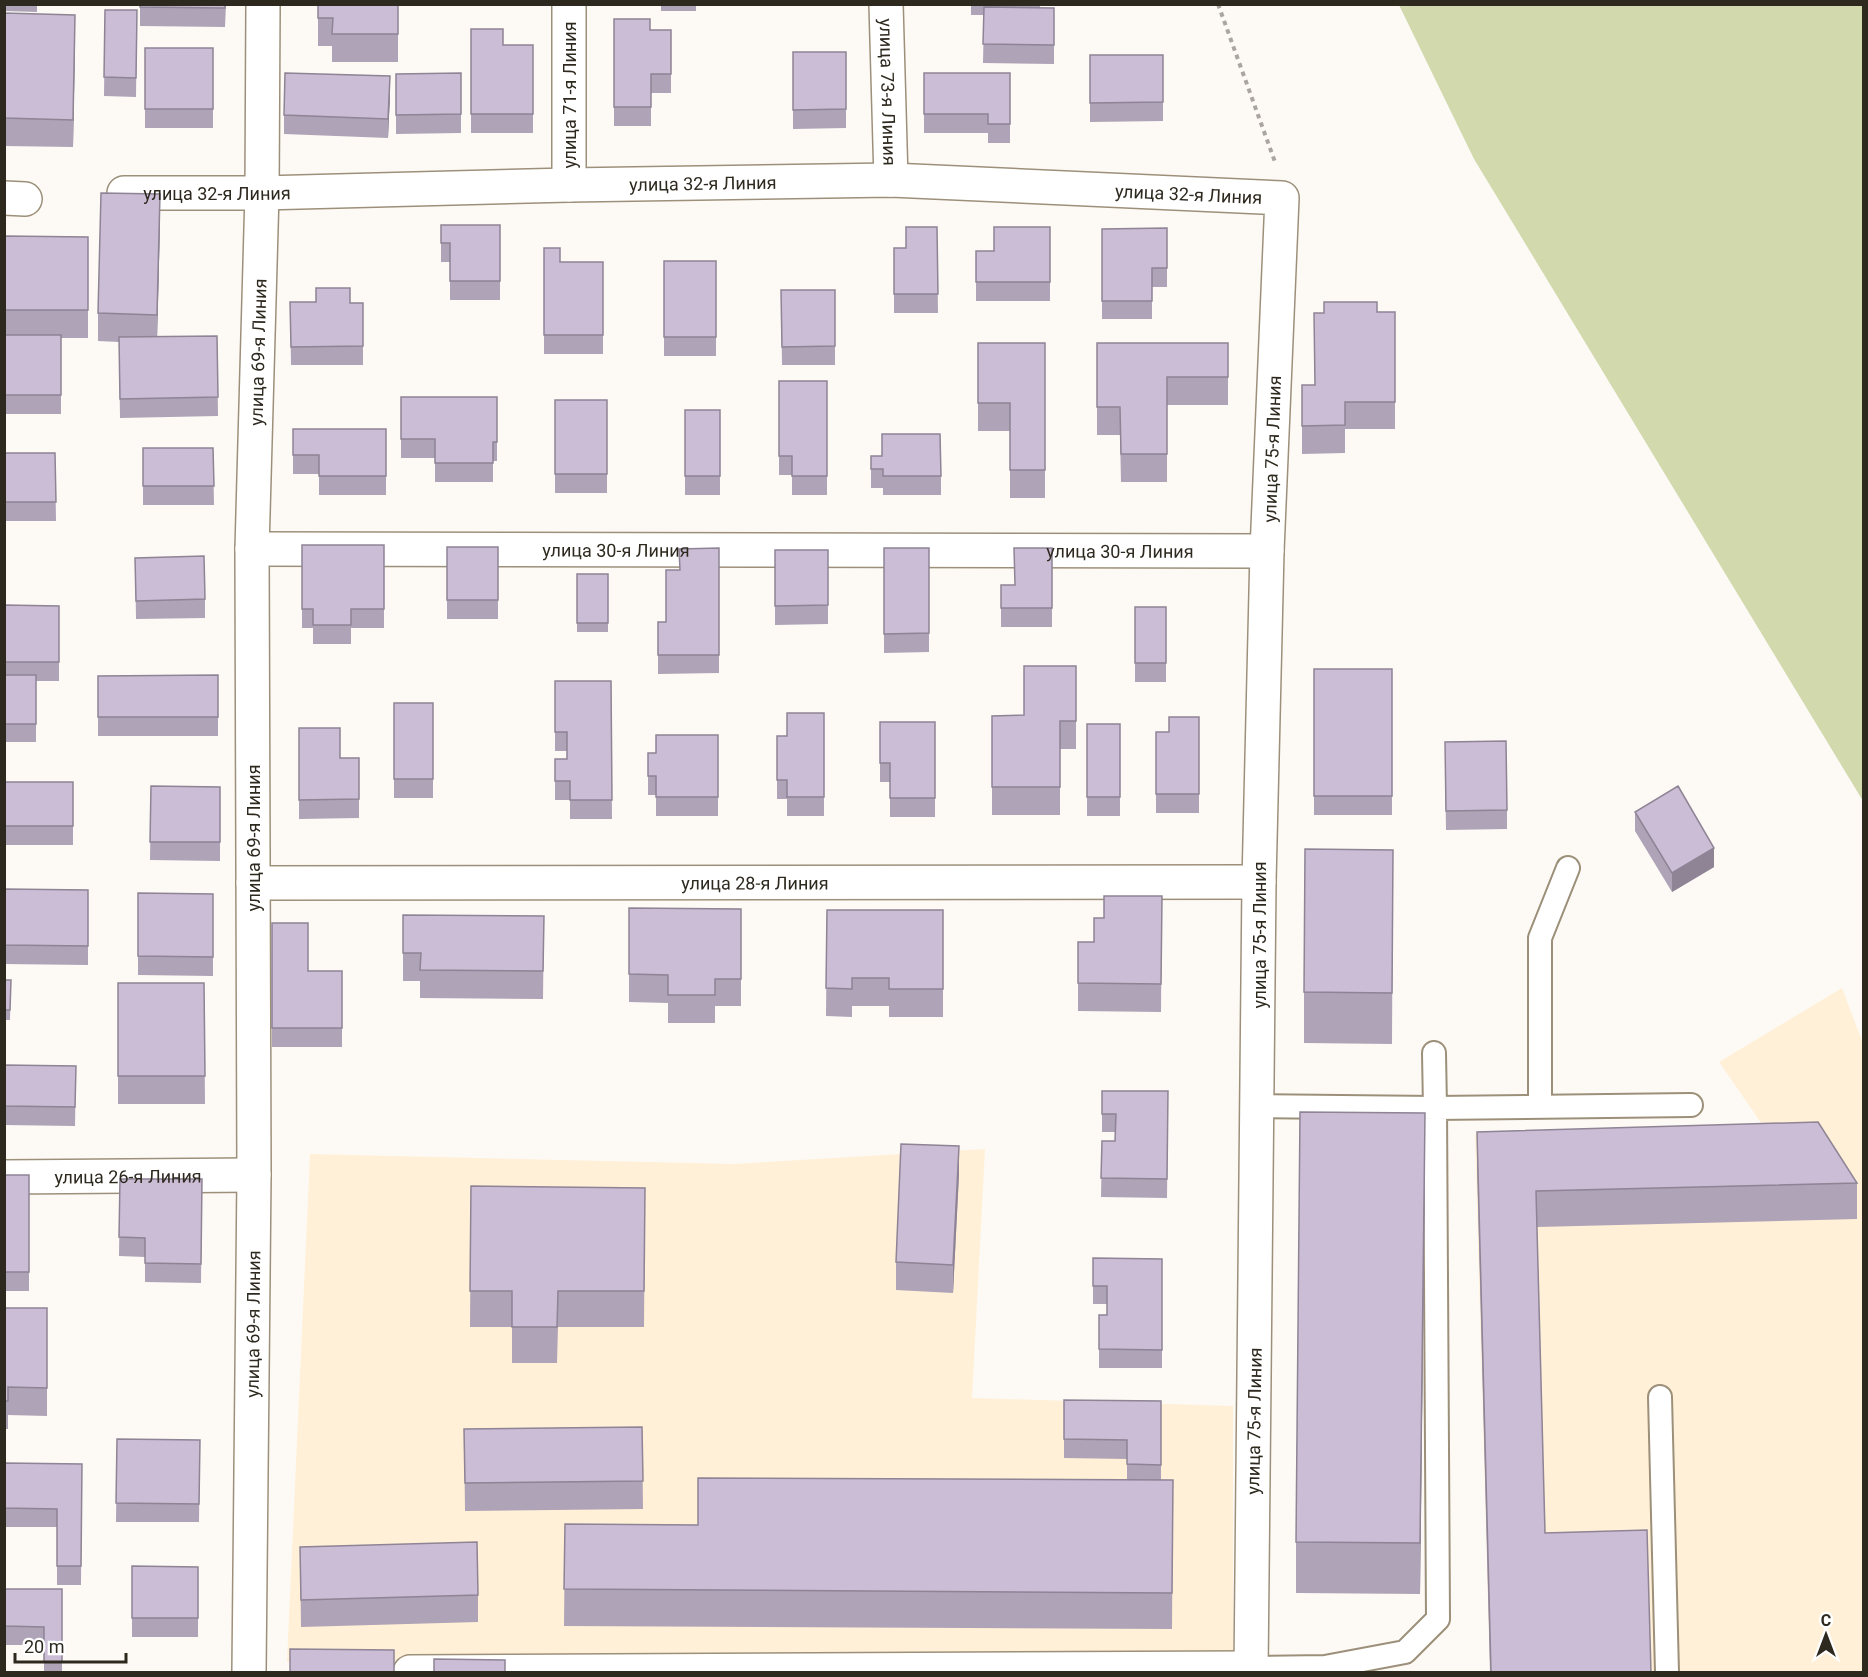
<svg xmlns="http://www.w3.org/2000/svg" width="1868" height="1677" font-family="Roboto,sans-serif">
<style>
.built{fill:#fff0d7}
.green{fill:#d1d9ad}
.lines{fill:none;stroke-linecap:round;stroke-linejoin:round}
.service-casing{stroke:#9d907a;stroke-width:26}
.minor-casing{stroke:#9d907a;stroke-width:36}
.path{stroke:#aaa69f;stroke-width:4;stroke-dasharray:4.5 4.5;stroke-linecap:butt}
.service{stroke:#fff;stroke-width:22}
.minor{stroke:#fff;stroke-width:33}
.wall{fill:#afa3b7}
.shaded-wall{fill:#8e8495}
.building{fill:#cbbdd5;stroke:#8e8495;stroke-width:1.5}
.labels{text-anchor:middle;dominant-baseline:central;stroke-width:6;stroke-linejoin:round;paint-order:stroke}
.street-label{font-size:18px;fill:#2e291f;stroke:#fff}
</style>
<rect width="100%" height="100%" fill="#fdfaf5"/>
<path class="built" d="M1842 988 1864 1046 1863 1672H1490L1475 1134 1764 1127 1719 1062Z
M985 1149 972 1398 1233 1406V1654L287 1662 310 1154 734 1164Z"/>
<path class="green" d="M1399 5H1863V801L1474 159Z"/>
<g class="lines">
<defs>
<path id="service" d="M1434 1053 1435 1108 1691 1105
M1540 1106V938L1568 868
M1660 1397 1667 1672
M1251 1668 1325 1667 1405 1652 1438 1619 1435 1108 1258 1106"/>
<g id="minor">
<path d="M569 4V185"/>
<path id="s1" d="M886 4 891 180"/>
<path id="s2" d="M124 193H262L569 185 891 180 1282 198 1267 551 1259 882 1251 1672"/>
<path d="M4 198 25 199"/>
<path id="s3" d="M252 549 1267 551"/>
<path id="s4" d="M253 883 1259 882"/>
<path id="s5" d="M4 1177 254 1175"/>
<path id="s6" d="M249 1672 254 1175 252 549 262 193 263 4"/>
<path d="M410 1672 1251 1668"/>
</g>
</defs>
<use href="#service" class="service-casing"/>
<use href="#minor" class="minor-casing"/>
<path class="path" d="M1218 4 1275 162"/>
<use href="#service" class="service"/>
<use href="#minor" class="minor"/>
</g>
<path class="wall" d="M4 4H37V12L4 11Z
M140 4H226L225 27 140 26Z
M318 4H398V62H332V46H318Z
M661 4H696V11H661Z
M971 4H1040V8H1054V64L983 63 984 15H971Z
M105 10H137L136 97 104 96Z
M4 13 75 42 73 147 4 146Z
M614 19 650 30H671V93H651V126H614Z
M471 29 503 45H533V133H471Z
M145 48H213V128H145Z
M793 52H846V128L793 129Z
M1090 55H1163V121L1090 122Z
M461 73V133L396 134V74Z
M924 73H1010V143H988V133H924Z
M390 95 388 138 284 134V115Z
M160 222 157 337 217 336 218 416 120 418 119 342 98 341V313Z
M441 225H500V300H450V262H441Z
M937 227 938 313H894V248H906Z
M1050 227V301H976V251H994Z
M1167 228V287H1152V319H1102V229Z
M4 236 88 237V338H61V414H4Z
M544 248 560 262H603V354H544Z
M664 261H716V356H664Z
M781 290H835V365H782Z
M290 302 363 303V365H291Z
M1377 312H1395V429H1345V453L1302 454V385H1314Z
M978 343H1045V498H1010V431H978Z
M1097 343H1228V405H1167V482H1121L1120 435H1097Z
M779 381H827V495H792V475H779Z
M401 397H497V461H493V482H435V458H401Z
M555 400H607V493H555Z
M685 410H720V495H685Z
M293 429H386V495H319V474H293Z
M143 448H213L214 505H143Z
M4 453H55L56 521H4Z
M871 456 941 476V495H883V488H871Z
M302 545H384V628H351V644H313V628H302Z
M447 547H498V619H447Z
M719 548V673L658 674V622H666L680 570Z
M884 548H929V652L884 653Z
M1052 548V627H1001V585H1014Z
M775 550H828V624L775 625Z
M135 558 205 599V618L136 619Z
M577 574H608V632H577Z
M4 605 59 606V681H36V742H4Z
M1135 607H1166V682H1135Z
M1076 666V749H1060V815H992V716L1024 715Z
M1314 669H1392V815H1314Z
M218 675V736H98V676Z
M555 681H611L612 819H570V800H555V759H567V751H555Z
M394 703H433V798H394Z
M824 713V816H787V799H777V736H787Z
M1199 717V813H1156V732H1169Z
M880 722H935V817H890V782H880Z
M1087 724H1120V816H1087Z
M299 728 340 758H359V818L299 819Z
M718 735V816H656V795H648V753H656Z
M1445 761 1507 810V829L1446 830Z
M4 782H73V845H4Z
M151 786 220 787V861L150 860Z
M1635 812 1714 867 1672 892 1635 831Z
M1393 850 1392 1044 1304 1043V992Z
M4 889 88 890V965L4 964Z
M138 893 213 894V976L138 975Z
M1162 896 1161 1012 1078 1011V942H1094L1104 918Z
M629 908 741 909V1006H715V1023H668V1003L629 1002Z
M827 910H943V1017H889V1006H852V1017L826 1016Z
M403 915 544 916 543 999 420 998V981H403Z
M272 923 308 971H342V1047H272Z
M4 980H11L10 1020H4Z
M118 983H204L205 1104H118Z
M4 1065 76 1066 75 1126 4 1125Z
M1102 1091H1168L1167 1198 1101 1197 1102 1141H1115L1116 1132H1102Z
M1477 1132 1857 1183V1219L1537 1227 1545 1533 1651 1672H1490L1477 1168Z
M1425 1164 1420 1594 1296 1593V1542Z
M959 1174 953 1293 896 1290V1262Z
M4 1175H29V1291H4Z
M120 1179H202L201 1283 145 1282V1257L119 1256Z
M471 1186 645 1188 644 1327H558L557 1363H512V1327H470Z
M1093 1258 1162 1259V1368H1099V1315H1107V1304H1093Z
M4 1308H47V1416L8 1415V1429H4Z
M1064 1400 1161 1401V1480H1173L1172 1629 564 1626 565 1524 698 1525 1127 1480V1459L1064 1458Z
M642 1427 643 1509 465 1511 464 1429Z
M117 1439 200 1440 199 1522H116Z
M4 1463 82 1464 81 1585H57V1527H4Z
M300 1547 478 1595V1622L301 1627Z
M132 1566 198 1567V1637H132Z
M4 1589H62V1672H44V1645H4Z"/>
<path class="shaded-wall" d="M75 15V42L73 147V120Z
M390 76V95L388 138V119Z
M160 194V222L157 342V315Z
M1714 848V867L1672 892V873Z
M1425 1113V1164L1420 1594V1543Z
M959 1146V1174L953 1293V1265Z"/>
<path class="building" d="M140 4H225V8L140 7Z
M318 4H398V34H332L333 18H318Z
M984 7 1054 8V45L983 44Z
M105 10H137L136 78 104 77Z
M4 13 75 15 73 120 4 118Z
M614 19H650V30H671V74H651V107H614Z
M471 29H503V45H533V114H471Z
M145 48H213V109H145Z
M793 52H846V109L793 110Z
M1090 55H1163V102L1090 103Z
M285 73 390 76 388 119 284 115Z
M461 73V114L396 115V74Z
M924 73H1010V124H988V114H924Z
M101 193 160 194 157 315 98 313Z
M441 225H500V281H450V243H441Z
M906 227H937L938 294H894V248H906Z
M994 227H1050V282H976V251H994Z
M1167 228V268H1152V301H1102V229Z
M4 236 88 237V310H4Z
M544 248H560V262H603V335H544Z
M664 261H716V337H664Z
M316 288H350V303H363V346L291 347 290 302H316Z
M781 290H835V346L782 347Z
M1324 302H1377V312H1395V402H1345V425L1302 426V385H1315L1314 313H1324Z
M4 335H61V395H4Z
M217 336 218 397 120 399 119 337Z
M978 343H1045V470H1010V403H978Z
M1097 343H1228V377H1167V454H1121L1120 407H1097Z
M779 381H827V476H792V456H779Z
M401 397H497V442H493V463H435V439H401Z
M555 400H607V474H555Z
M685 410H720V476H685Z
M293 429H386V476H319V455H293Z
M882 434H940L941 476H883V469H871V456H882Z
M143 448H213L214 486H143Z
M4 453H55L56 502H4Z
M302 545H384V609H351V625H313V609H302Z
M447 547H498V600H447Z
M719 548V655H658V622H666V570H680L679 549Z
M884 548H929V633L884 634Z
M1014 548H1052V608H1001V585H1015Z
M775 550H828V605L775 606Z
M204 556 205 599 136 601 135 558Z
M577 574H608V623H577Z
M4 605 59 606V662H4Z
M1135 607H1166V663H1135Z
M1024 666H1076V721H1060V787H992V716L1024 715Z
M1314 669H1392V796H1314Z
M4 675H36V724H4Z
M218 675V717H98V676Z
M555 681H611L612 800H570V781H555V759H567V732H555Z
M394 703H433V779H394Z
M787 713H824V797H787V780H777V736H787Z
M1169 717H1199V794H1156V732H1169Z
M880 722H935V798H890V763H880Z
M1087 724H1120V797H1087Z
M299 728H340V758H359V799L299 800Z
M656 735H718V797H656V776H648V753H656Z
M1506 741 1507 810 1446 811 1445 742Z
M4 782H73V826H4Z
M151 786 220 787V842H150Z
M1678 786 1714 848 1672 873 1635 812Z
M1305 849 1393 850 1392 993 1304 992Z
M4 889 88 890V946L4 945Z
M138 893 213 894V957L138 956Z
M1104 896H1162L1161 984 1078 983V942H1094V918H1104Z
M629 908 741 909V979H715V995H668V975L629 974Z
M827 910H943V989H889V978H852V989L826 988Z
M403 915 544 916 543 971 420 970 421 953H403Z
M272 923H308V971H342V1028H272Z
M4 980H11L10 1010H4Z
M118 983H204L205 1076H118Z
M4 1065 76 1066 75 1107 4 1106Z
M1102 1091H1168L1167 1179 1101 1178 1102 1141H1115L1116 1114H1102Z
M1300 1112 1425 1113 1420 1543 1296 1542Z
M1818 1122 1857 1183 1536 1191 1545 1533 1647 1530 1651 1672H1491L1477 1132Z
M901 1144 959 1146 953 1265 896 1262Z
M4 1175H29V1272H4Z
M120 1179H202L201 1264 145 1263V1238L119 1237Z
M471 1186 645 1188 644 1291H558L557 1327H512V1291H470Z
M1093 1258 1162 1259V1350L1099 1349V1315H1107V1286H1093Z
M4 1308H47V1388L8 1387V1401H4Z
M1064 1400 1161 1401V1465L1127 1464V1440L1064 1439Z
M642 1427 643 1481 465 1483 464 1429Z
M117 1439 200 1440 199 1504 116 1503Z
M4 1463 82 1464 81 1566H57V1509L4 1508Z
M698 1478 1173 1480 1172 1593 564 1589 565 1524 698 1525Z
M477 1542 478 1595 301 1600 300 1547Z
M132 1566 198 1567V1618H132Z
M4 1589H62V1662H44V1627L4 1626Z
M290 1649 394 1650V1672H290Z
M434 1659 505 1660V1672H434Z"/>
<g class="labels">
<g class="street-label">
<text stroke="none"><textPath href="#s1" startOffset="88">улица 73-я Линия</textPath></text>
<text transform="translate(569 95) rotate(-90)">улица 71-я Линия</text>
<text stroke="none"><textPath href="#s2" startOffset="579">улица 32-я Линия</textPath></text>
<text stroke="none"><textPath href="#s2" startOffset="93">улица 32-я Линия</textPath></text>
<text stroke="none"><textPath href="#s2" startOffset="1065">улица 32-я Линия</textPath></text>
<text stroke="none"><textPath href="#s6" startOffset="1320">улица 69-я Линия</textPath></text>
<text transform="translate(1272 449) rotate(-88)">улица 75-я Линия</text>
<text stroke="none"><textPath href="#s3" startOffset="364">улица 30-я Линия</textPath></text>
<text stroke="none"><textPath href="#s3" startOffset="868">улица 30-я Линия</textPath></text>
<text transform="translate(253 838) rotate(-90)">улица 69-я Линия</text>
<text stroke="none"><textPath href="#s4" startOffset="502">улица 28-я Линия</textPath></text>
<text transform="translate(1259 935) rotate(-90)">улица 75-я Линия</text>
<text stroke="none"><textPath href="#s5" startOffset="124">улица 26-я Линия</textPath></text>
<text stroke="none"><textPath href="#s6" startOffset="348">улица 69-я Линия</textPath></text>
<text transform="translate(1254 1421) rotate(-89)">улица 75-я Линия</text>
</g>
</g>
<rect width="1868" height="1677" fill="none" stroke="#2e291f" stroke-width="12"/>
<g transform="translate(1826 1635)" stroke="#ffffff" stroke-width="4.5" paint-order="stroke">
<path d="M0-4.5L10 22L0 15L-10 22Z" fill="#2e291f"/>
<text y="-9" font-size="16" font-weight="bold" text-anchor="middle" fill="#2e291f">С</text>
</g>
<path d="M15 1653v9h111v-9" fill="none" stroke="#2e291f" stroke-width="3"/>
<text x="24" y="1653" font-size="18" fill="#2e291f" stroke="#ffffff" stroke-width="4.5" paint-order="stroke">20 m</text>
</svg>
